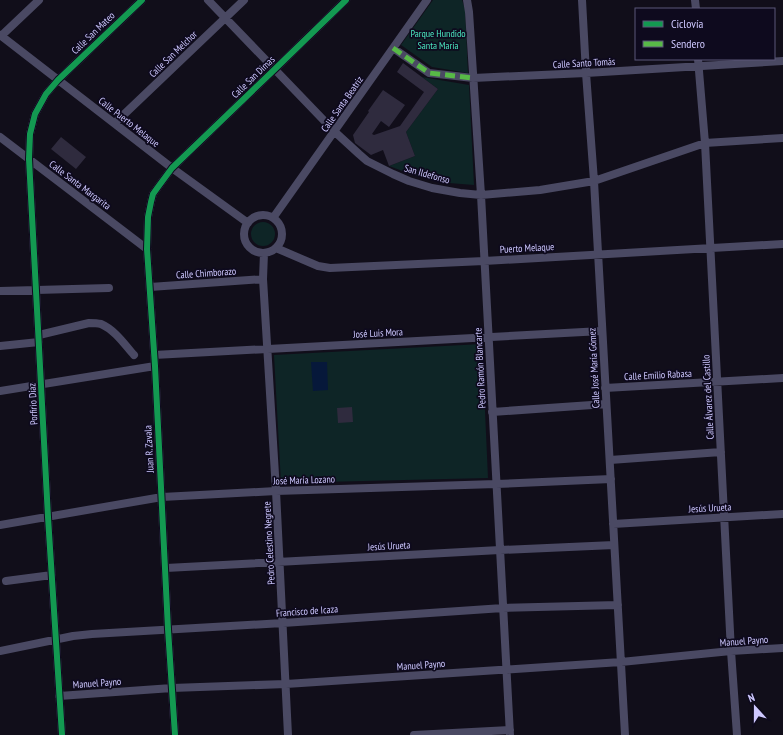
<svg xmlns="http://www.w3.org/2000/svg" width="783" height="735" font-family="'PT Sans Narrow',sans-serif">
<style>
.green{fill:#0e2526}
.water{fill:#06183a}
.building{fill:#2f2b3e}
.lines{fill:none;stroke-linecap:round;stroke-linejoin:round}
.street{stroke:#4a4963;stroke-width:8}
.quiet{stroke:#58b947;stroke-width:5;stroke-dasharray:10 5;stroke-linecap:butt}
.cycleway-casing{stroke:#0e0a1e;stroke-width:8}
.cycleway{stroke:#139951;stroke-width:6}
.labels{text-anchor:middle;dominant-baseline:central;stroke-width:3.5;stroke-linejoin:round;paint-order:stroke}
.street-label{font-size:10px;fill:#cec8ff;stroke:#0e0a1e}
.park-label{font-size:10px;fill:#4be8c0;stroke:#0e0a1e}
</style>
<rect width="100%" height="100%" fill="#110e1a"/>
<path class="green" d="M433 0H462L465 9 468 73 432 67 401 45Z
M422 77 469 85 474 185 449 183 416 176 389 166 415 156 406 132 438 89Z
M251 234a12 12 0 1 1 24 0a12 12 0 1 1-24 0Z
M482 344 488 478 281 483 274 355Z"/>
<path class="water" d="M311 362H327L328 390 313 391Z"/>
<path class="building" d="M403 63 438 89 406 132 415 156 389 166 383 150 371 155 355 143 353 135 369 112 368 111 383 90 405 105 389 127 381 121 372 134 374 135 400 126 424 92 397 72Z
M61 137 86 157 76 169 51 149Z
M352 407 353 422 338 423 337 408Z"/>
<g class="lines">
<path class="street" d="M208 0 335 132 359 154 367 161 393 174 409 181 432 188 460 193 481 195 540 190 594 181 705 143 783 138
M467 0 469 12 481 195 510 735
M582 0 586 73 594 181 625 735
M695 0 696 9
M0 35 172 168 248 223
M1 36 39 0
M393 48 429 73 473 78 586 73 783 61
M698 59 705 143 731 651 737 735
M115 123 244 0
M0 137 147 249
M244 234a19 19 0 1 1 38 0a19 19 0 1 1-38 0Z
M273 218 427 0
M276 248 318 266 330 268 484 261 783 244
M264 253 263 279 276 491 288 735
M150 287 263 279
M0 291 109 288
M39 335 89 323C93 323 97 323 101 324 115 330 125 345 134 355
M0 346 39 342
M154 355 602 331
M605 388 783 378
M0 391 155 366
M492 412 606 404
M610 460 721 452
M613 524 783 514
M0 525 162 497 276 491 496 484 611 479
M166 568 500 550 614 545
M6 581 52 575
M0 651 73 636 92 634 283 623 503 608 618 605
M59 696 172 688 286 684 621 662 731 651 783 648
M62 735 48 517 29 159 30 134 35 114 46 94 58 80 142 0
M175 735 168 629 155 366 147 249 148 217 151 202 153 194 158 187 172 168 275 69 346 0
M414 735 510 730"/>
<path class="quiet" d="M393 48 429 73 473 78"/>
<defs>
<path id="cycleway" d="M62 735 48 517 29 159 30 134 35 114 46 94 58 80 142 0
M175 735 168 629 155 366 147 249 148 217 151 202 153 194 158 187 172 168 275 69 346 0"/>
</defs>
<use href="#cycleway" class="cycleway-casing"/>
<use href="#cycleway" class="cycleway"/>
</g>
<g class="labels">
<g class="street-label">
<text transform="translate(93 33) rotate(-44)">Calle San Mateo</text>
<text transform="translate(173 54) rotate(-44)">Calle San Melchor</text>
<text transform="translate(584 63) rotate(-3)">Calle Santo Tomás</text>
<text transform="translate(253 77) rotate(-44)">Calle San Dimas</text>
<text transform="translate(342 104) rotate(-55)">Calle Santa Beatriz</text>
<text transform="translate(129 122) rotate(38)">Calle Puerto Melaque</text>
<text transform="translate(427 174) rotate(16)">San Ildefonso</text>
<text transform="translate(80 185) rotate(37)">Calle Santa Margarita</text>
<text transform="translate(527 248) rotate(-3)">Puerto Melaque</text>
<text transform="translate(206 273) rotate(-4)">Calle Chimborazo</text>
<text transform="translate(378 333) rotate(-3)">José Luis Mora</text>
<text transform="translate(480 368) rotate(-93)">Pedro Ramón Blancarte</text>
<text transform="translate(594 368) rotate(-93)">Calle José María Gómez</text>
<text transform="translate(658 375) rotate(-3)">Calle Emilio Rabasa</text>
<text transform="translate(708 397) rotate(-93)">Calle Álvarez del Castillo</text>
<text transform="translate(33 404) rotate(-93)">Porfirio Díaz</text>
<text transform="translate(149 449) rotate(-93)">Juan R. Zavala</text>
<text transform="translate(304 480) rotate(-2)">José María Lozano</text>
<text transform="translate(710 508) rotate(-3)">Jesús Urueta</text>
<text transform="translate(269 543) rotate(-93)">Pedro Celestino Negrete</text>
<text transform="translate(389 546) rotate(-3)">Jesús Urueta</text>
<text transform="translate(307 611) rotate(-4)">Francisco de Icaza</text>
<text transform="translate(744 641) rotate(-4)">Manuel Payno</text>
<text transform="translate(421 665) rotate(-4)">Manuel Payno</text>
<text transform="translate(97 683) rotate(-4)">Manuel Payno</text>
</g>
<g class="park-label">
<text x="438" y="33">Parque Hundido<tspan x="438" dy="12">Santa María</tspan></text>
</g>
</g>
<rect x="635" y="8" width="140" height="52" fill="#0e0a1e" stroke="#5b5678"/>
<rect x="643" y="21" width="20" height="6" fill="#139951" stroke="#5b5678"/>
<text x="671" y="28" font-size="12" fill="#cec8ff">Ciclovía</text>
<rect x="643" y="41" width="20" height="6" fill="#58b947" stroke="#5b5678"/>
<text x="671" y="48" font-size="12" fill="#cec8ff">Sendero</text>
<g transform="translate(755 707) rotate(339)" stroke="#0e0a1e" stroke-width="3" paint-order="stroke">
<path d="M0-3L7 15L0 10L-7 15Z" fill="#cec8ff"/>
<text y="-6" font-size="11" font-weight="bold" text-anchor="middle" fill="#cec8ff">N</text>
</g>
</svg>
